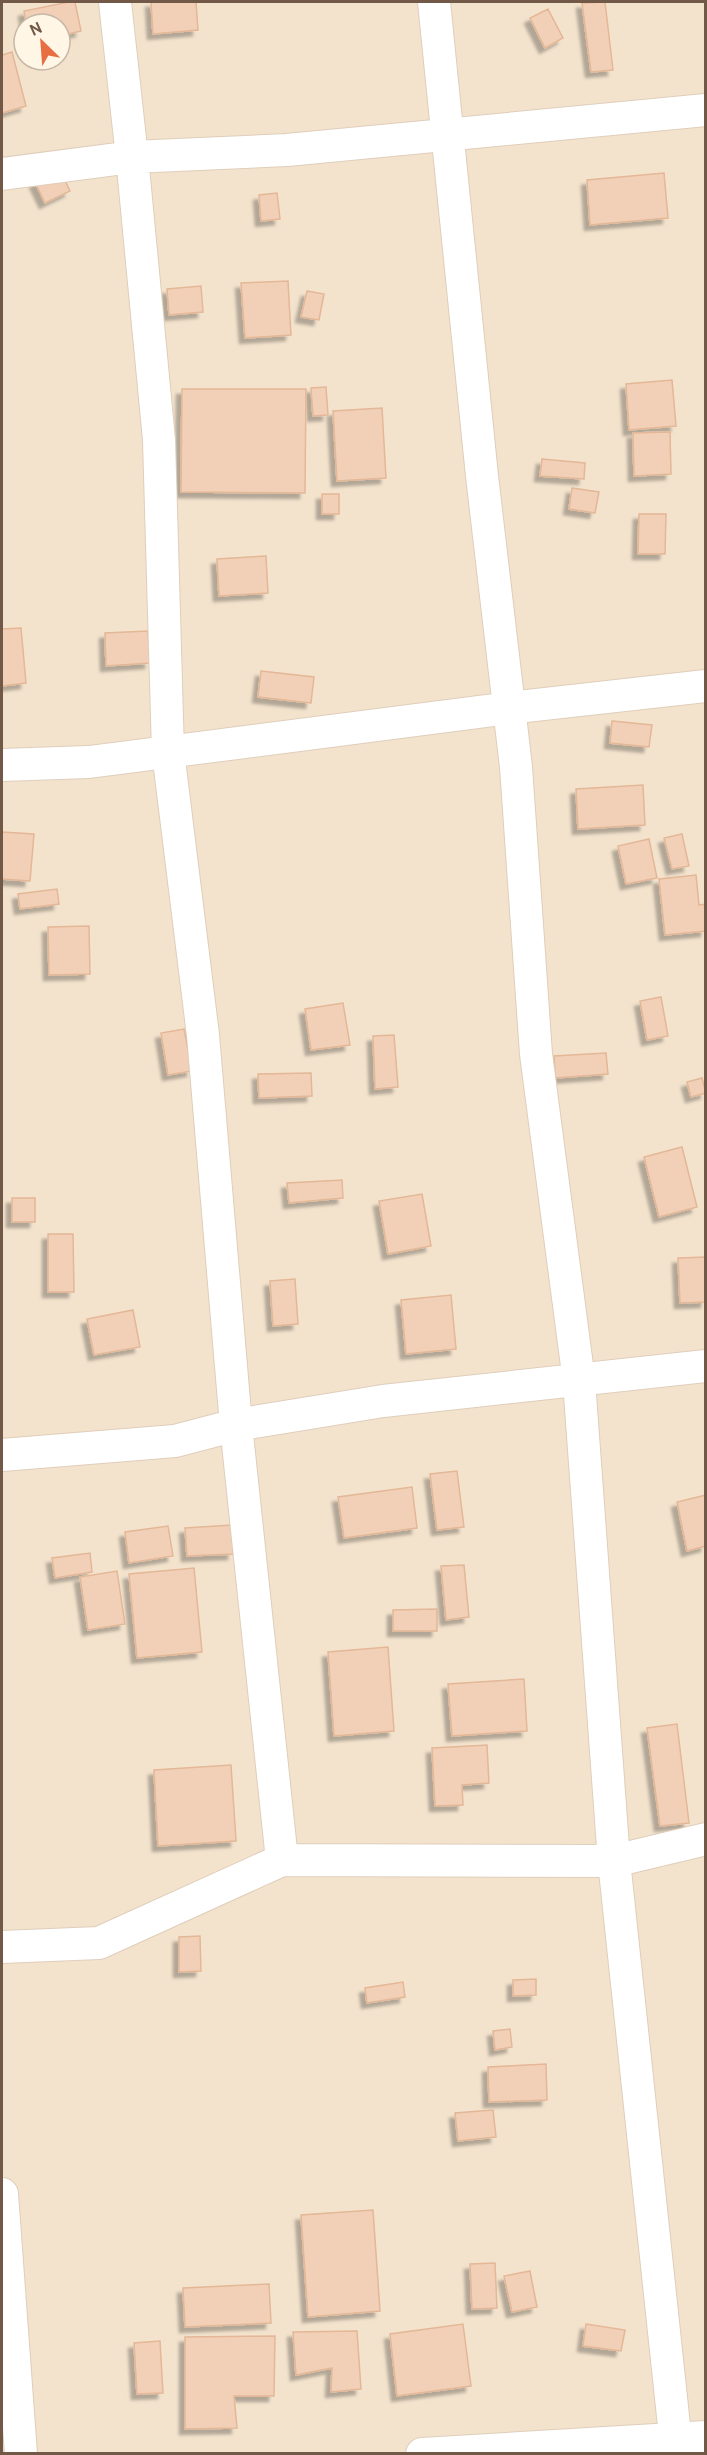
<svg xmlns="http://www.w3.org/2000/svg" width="707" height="2455" font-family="Cabin,sans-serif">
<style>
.residential{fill:#f3e3cd;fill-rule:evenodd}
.building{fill:#f1d0b7;stroke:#e4b797;stroke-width:1.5;filter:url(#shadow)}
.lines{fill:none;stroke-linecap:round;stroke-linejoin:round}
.street-casing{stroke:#dfcebb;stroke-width:34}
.street{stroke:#fff;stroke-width:32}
</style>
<defs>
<filter id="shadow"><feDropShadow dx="-5.5" dy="5.5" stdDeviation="1.5" flood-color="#0004"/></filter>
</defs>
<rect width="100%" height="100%" fill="#fcf2df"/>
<path class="residential" d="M2 2H705V2453H2ZM24 24H60V60H24Z"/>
<path class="building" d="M69 2H75L81 31 60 36V24H26L24 11Z
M151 2H196L198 30 153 34Z
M605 2 613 70 591 72 582 3Z
M548 9 563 38 545 48 530 18Z
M12 52 26 106 2 113V55Z
M60 170 70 191 45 203 35 182Z
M664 173 668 218 590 225 587 180Z
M277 193 280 219 261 221 259 195Z
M288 281 291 335 245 338 241 283Z
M201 286 203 312 169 315 167 289Z
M307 291 324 294 319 320 301 317Z
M672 380 676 426 629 430 626 384Z
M326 387 328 415 313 416 311 388Z
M182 389H306L305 493 181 492Z
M382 408 386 478 337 481 333 411Z
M670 432 671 474 634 476 633 433Z
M542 459 585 463 584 479 540 476Z
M572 488 599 492 595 513 569 509Z
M322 494H339V514H322Z
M639 514H666L665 554H638Z
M266 556 268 593 219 596 217 559Z
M21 628 26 683 2 686V629Z
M148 631 150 663 106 666 105 633Z
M261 671 314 677 311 703 258 697Z
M612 721 652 725 649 747 610 743Z
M643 785 645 825 578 829 576 789Z
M2 832 34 834 30 881 2 879Z
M682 834 689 866 672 869 664 838Z
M649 839 657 878 626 884 618 846Z
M696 875 699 905 706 904V931L665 935 659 879Z
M57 889 59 904 20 909 18 894Z
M89 926 90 974 49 975 48 927Z
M661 997 668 1036 647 1040 640 1001Z
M343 1003 350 1045 311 1050 305 1009Z
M184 1029 192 1071 168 1075 161 1033Z
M394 1035 398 1087 375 1089 373 1036Z
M606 1053 608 1074 555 1078 554 1056Z
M311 1073 312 1096 259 1098 258 1074Z
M702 1078 706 1093 691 1097 687 1082Z
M682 1147 697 1207 659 1217 644 1157Z
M342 1180 343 1198 289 1203 287 1183Z
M422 1194 431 1246 388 1254 379 1201Z
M12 1198H35V1222H12Z
M48 1234H73L74 1292H48Z
M706 1257V1302L680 1303 678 1258Z
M295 1279 298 1324 273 1326 270 1281Z
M451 1295 456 1349 406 1354 401 1300Z
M133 1310 140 1347 94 1355 87 1319Z
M457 1471 464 1527 437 1530 430 1474Z
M412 1487 417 1528 344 1538 338 1497Z
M706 1495V1546L687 1551 677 1502Z
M232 1525 233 1554 187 1556 185 1528Z
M168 1526 173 1556 129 1563 125 1532Z
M90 1553 92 1572 55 1578 52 1558Z
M464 1565 469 1617 446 1620 441 1566Z
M194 1568 202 1652 137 1658 129 1574Z
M117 1571 125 1624 88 1630 80 1577Z
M437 1609V1631H393V1610Z
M388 1647 394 1731 334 1736 328 1652Z
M524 1679 527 1731 452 1736 448 1684Z
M677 1724 689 1823 660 1826 647 1728Z
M487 1745 489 1783 462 1785 463 1805 435 1806 432 1748Z
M231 1765 236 1841 158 1846 154 1770Z
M200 1936 201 1971 179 1972V1937Z
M536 1979V1995L513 1996V1980Z
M403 1982 405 1997 367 2003 365 1988Z
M510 2029 512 2047 495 2050 493 2031Z
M546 2064 547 2100 489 2102 488 2067Z
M493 2110 496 2137 458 2141 455 2113Z
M373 2210 380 2311 308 2317 301 2215Z
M495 2263 497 2308 472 2309 470 2264Z
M530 2271 537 2307 512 2312 504 2276Z
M269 2284 271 2323 185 2327 183 2288Z
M463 2324 471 2386 397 2396 390 2334Z
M586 2324 625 2330 621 2351 583 2346Z
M357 2331 361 2389 331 2392 332 2368 296 2375 293 2332Z
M275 2336 274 2396H234L237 2428 185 2429V2337Z
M160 2341 163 2393 137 2394 134 2343Z"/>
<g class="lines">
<defs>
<path id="street" d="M115 2 132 157 159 440 168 752 203 1035 236 1425 282 1860
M434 2 482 476 516 767 536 1054 579 1381 614 1861 677 2454
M2 174 132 157 287 150 706 110
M2 765 89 762 509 708 706 686
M2 1455 175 1441 236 1425 383 1401 706 1366
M2 1947 99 1943 282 1860 614 1861 706 1839
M2 2194 21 2454
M422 2454 706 2437"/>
</defs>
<use href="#street" class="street-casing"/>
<use href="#street" class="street"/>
</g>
<rect width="707" height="2455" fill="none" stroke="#725847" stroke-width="6"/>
<g transform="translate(42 42) rotate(335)"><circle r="28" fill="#fff6e5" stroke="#c7b7a6" stroke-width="1.5"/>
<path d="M0-4.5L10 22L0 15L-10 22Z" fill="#e76d43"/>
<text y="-9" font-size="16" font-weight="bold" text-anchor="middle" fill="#725847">N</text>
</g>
</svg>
